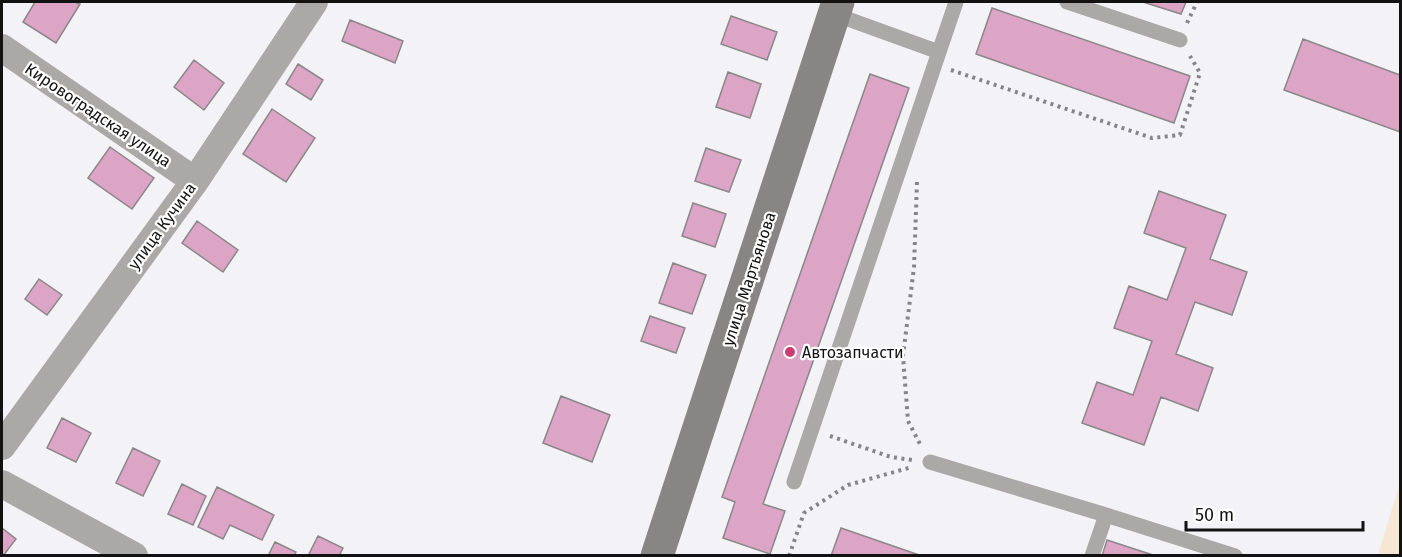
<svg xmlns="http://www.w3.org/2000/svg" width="1402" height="557" font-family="'Fira Sans',sans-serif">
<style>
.education{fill:#f6e6d4}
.building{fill:#dca4c5;stroke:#8b8789;stroke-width:1.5}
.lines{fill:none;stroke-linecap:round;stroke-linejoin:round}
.path{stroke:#858587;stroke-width:4;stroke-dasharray:3 4.5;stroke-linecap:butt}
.service{stroke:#aaa9a8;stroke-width:15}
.minor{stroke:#aaa9a8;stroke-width:28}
.secondary{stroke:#878684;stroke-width:33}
.poi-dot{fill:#c93e71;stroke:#fff;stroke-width:2}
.labels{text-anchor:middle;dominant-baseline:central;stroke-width:4.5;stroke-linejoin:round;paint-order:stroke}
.street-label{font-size:16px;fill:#121213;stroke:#fff}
.poi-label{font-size:16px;fill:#121213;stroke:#fff;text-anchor:start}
</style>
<rect width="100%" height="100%" fill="#f3f2f6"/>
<path class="education" d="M1400 483V555H1378Z"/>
<path class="building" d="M35 2H75L80 4 56 43 23 22Z
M1143 2H1186L1181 14Z
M992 8 1190 76 1174 123 976 54Z
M731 16 777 32 767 60 721 44Z
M350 20 403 41 395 63 342 41Z
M1303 39 1400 75V132L1284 90Z
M194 60 224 83 204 110 174 87Z
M298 64 323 80 311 100 286 84Z
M728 72 761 84 750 118 716 107Z
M870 74 909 88 763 504 785 511 770 554 723 538 735 502 722 497Z
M272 109 315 138 286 182 243 154Z
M110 147 154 178 132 209 88 178Z
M706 148 741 160 729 192 695 181Z
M1159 191 1226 215 1210 259 1247 272 1232 315 1195 302 1176 354 1213 368 1198 411 1161 397 1144 445 1082 423 1097 382 1133 395 1152 341 1114 328 1129 286 1167 300 1186 248 1144 233Z
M693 203 726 214 715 247 682 236Z
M197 221 238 250 223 272 182 243Z
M673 263 706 275 692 314 659 303Z
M39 279 62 295 47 315 25 299Z
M650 316 685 328 676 353 641 341Z
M561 396 610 415 592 462 543 443Z
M62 418 91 433 76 462 47 448Z
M133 448 160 461 143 496 116 483Z
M182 484 206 496 193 525 168 514Z
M217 487 274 515 262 540 230 525 223 539 198 527Z
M2 528 16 539 3 556H2Z
M841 528 922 556H831Z
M318 536 343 548 339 556H308Z
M1107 540 1156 556H1102Z
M275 542 296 552 294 556H268Z"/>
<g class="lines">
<path class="path" d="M1187 23 1197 2
M951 70 1152 138 1180 135 1200 73 1190 56
M917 182 914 267 903 356 908 421 921 446
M830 436 891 457 912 460
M789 556 804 513 848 485 912 467"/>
<path class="service" d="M1067 2 1180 40
M834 14 939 52 956 2
M930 462 1106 515
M794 482 939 52
M1092 556 1106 515 1235 556"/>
<path class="minor" d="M2 48 195 181
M2 446 195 181 314 2
M2 484 134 556"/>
<path class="secondary" d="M657 556 838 2"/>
</g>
<circle class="poi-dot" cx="790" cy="352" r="6"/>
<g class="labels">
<g class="street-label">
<text transform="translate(98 115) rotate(34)">Кировоградская улица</text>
<text transform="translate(162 226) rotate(-54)">улица Кучина</text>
<text transform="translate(749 279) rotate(-72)">улица Мартьянова</text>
</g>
<g class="poi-label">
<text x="802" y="352">Автозапчасти</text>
</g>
</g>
<rect width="1402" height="557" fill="none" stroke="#121213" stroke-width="6"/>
<path d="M1186 521v9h177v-9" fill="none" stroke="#121213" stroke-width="3"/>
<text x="1195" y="521" font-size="18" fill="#121213" stroke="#ffffff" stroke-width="4.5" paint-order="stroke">50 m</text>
</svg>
